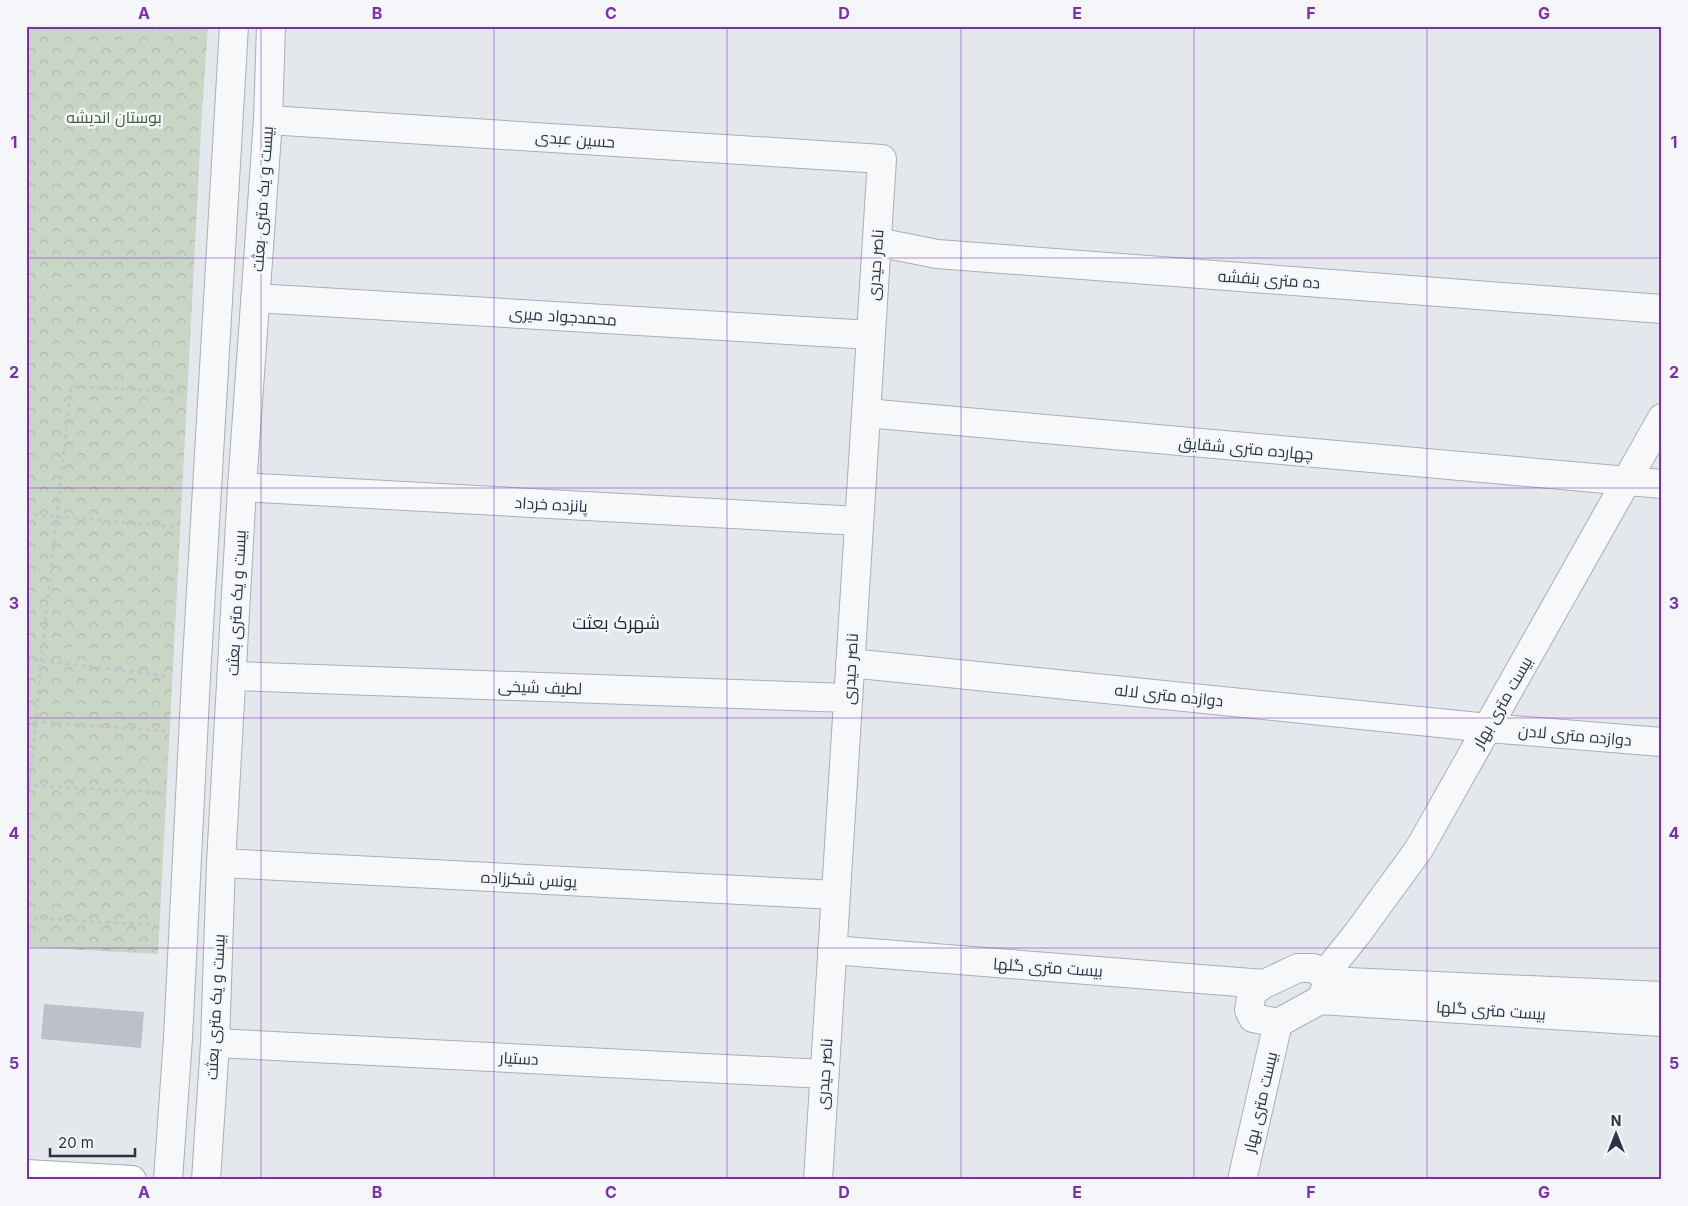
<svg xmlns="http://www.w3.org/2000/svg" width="1688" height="1206" font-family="Inter,Cairo,sans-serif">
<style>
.forest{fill:url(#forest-crowns)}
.building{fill:#bbc0ca}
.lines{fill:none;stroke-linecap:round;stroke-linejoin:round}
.minor-casing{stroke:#a9aeb7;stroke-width:30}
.major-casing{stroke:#a3abb8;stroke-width:30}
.path{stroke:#c2c5cb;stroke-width:3;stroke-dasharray:4 4;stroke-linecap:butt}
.minor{stroke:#f7f8fa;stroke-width:28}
.major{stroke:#fff;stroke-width:28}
.grid{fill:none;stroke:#7b2cbf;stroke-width:1;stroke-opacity:0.55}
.labels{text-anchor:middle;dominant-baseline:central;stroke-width:5;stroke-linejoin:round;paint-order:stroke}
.park-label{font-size:16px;fill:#3f6138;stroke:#f4f6f9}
.street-label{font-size:16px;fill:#2b3445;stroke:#f4f6f9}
.neighbourhood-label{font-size:18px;fill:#1d2536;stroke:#f4f6f9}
.neatline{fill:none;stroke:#7b2cbf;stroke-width:2}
.grid-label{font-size:16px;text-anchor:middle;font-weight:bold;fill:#7b2cbf}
</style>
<defs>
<pattern id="forest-crowns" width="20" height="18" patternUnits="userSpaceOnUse" patternTransform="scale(1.25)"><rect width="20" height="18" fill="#c9d6c5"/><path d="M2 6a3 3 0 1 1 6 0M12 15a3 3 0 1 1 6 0" fill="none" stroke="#adb8ab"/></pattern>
</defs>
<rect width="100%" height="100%" fill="#e4e7ec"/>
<path class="forest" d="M26 26H208L202 111 158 954 26 947Z"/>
<path class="building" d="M44 1004 144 1012 141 1048 41 1039Z"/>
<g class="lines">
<defs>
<path id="minor" d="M268 120 882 159 818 1180
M877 242 937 254 1662 309
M255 298 871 335
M866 413 1662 484
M242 487 859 521
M850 663 1488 728 1662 742
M232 676 848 698
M221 863 836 895
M832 950 1264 984
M1298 968H1313L1324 975 1327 986 1320 1000 1278 1023 1253 1018 1249 1010 1252 992 1264 984Z
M1324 975 1357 934 1419 849 1662 418
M1326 981 1662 996
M1320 1000 1662 1022
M215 1043 824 1074
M168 1180 178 1038 196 677 234 26
M206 1180 215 1043 221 863 242 487 268 120 271 26
M1242 1180 1278 1023"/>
<path id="major" d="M26 1174 132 1180"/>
</defs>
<use href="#minor" class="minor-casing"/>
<use href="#major" class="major-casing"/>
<path class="path" d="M26 514 177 527
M26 659 168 676
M26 721 166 731
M26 785 163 793
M26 813 36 722 41 661 71 386 184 392
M26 918 156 925"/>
<use href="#minor" class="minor"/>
<use href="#major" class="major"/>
</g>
<path class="grid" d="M261 26V1180M494 26V1180M727 26V1180M961 26V1180M1194 26V1180M1427 26V1180M26 258H1662M26 488H1662M26 718H1662M26 948H1662"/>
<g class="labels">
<g class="park-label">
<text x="114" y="117">بوستان اندیشه</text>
</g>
<g class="street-label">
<text transform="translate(575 139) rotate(4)">حسین عبدی</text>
<text transform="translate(262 199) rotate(-86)">بیست و یک متری بعثت</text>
<text transform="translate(875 265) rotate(-86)">ناصر حیدری</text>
<text transform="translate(1269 279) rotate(4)">ده متری بنفشه</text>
<text transform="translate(563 316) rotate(4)">محمدجواد میری</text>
<text transform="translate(1246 448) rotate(5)">چهارده متری شقایق</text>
<text transform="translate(551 504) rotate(3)">پانزده خرداد</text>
<text transform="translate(236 603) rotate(-87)">بیست و یک متری بعثت</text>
<text transform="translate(850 669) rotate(-87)">ناصر حیدری</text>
<text transform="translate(540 687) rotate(2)">لطیف شیخی</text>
<text transform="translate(1169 695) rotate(6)">دوازده متری لاله</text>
<text transform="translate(1502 702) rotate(-60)">بیست متری بهار</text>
<text transform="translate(1575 735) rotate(5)">دوازده متری لادن</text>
<text transform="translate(529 879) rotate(3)">یونس شکرزاده</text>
<text transform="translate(1048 967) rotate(4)">بیست متری گلها</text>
<text transform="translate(215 1007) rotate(-87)">بیست و یک متری بعثت</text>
<text transform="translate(1491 1010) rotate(4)">بیست متری گلها</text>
<text transform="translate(519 1058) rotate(3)">دستیار</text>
<text transform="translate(824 1074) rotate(-86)">ناصر حیدری</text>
<text transform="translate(1260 1102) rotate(-77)">بیست متری بهار</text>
</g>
<g class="neighbourhood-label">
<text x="616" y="622">شهرک بعثت</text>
</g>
</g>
<rect width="1688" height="1206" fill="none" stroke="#f4f6f9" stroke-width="55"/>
<g transform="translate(1616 1134)" stroke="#f4f6f9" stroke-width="4" paint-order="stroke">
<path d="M0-4L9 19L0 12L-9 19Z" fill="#2b3445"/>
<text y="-8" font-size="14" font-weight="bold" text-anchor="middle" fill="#2b3445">N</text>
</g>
<path d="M50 1148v8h85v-8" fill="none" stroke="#2b3445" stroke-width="2.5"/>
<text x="58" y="1148" font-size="15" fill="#2b3445" stroke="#f4f6f9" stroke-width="4" paint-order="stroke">20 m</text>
<rect x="28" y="28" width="1632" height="1150" class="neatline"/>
<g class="grid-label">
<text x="144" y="19">A</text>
<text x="377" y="19">B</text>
<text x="611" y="19">C</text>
<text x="844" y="19">D</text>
<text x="1077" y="19">E</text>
<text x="1311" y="19">F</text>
<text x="1544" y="19">G</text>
<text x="14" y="148">1</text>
<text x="1674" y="148">1</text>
<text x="14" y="378">2</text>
<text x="1674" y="378">2</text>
<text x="14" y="609">3</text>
<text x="1674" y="609">3</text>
<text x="14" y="839">4</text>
<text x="1674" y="839">4</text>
<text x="14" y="1069">5</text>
<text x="1674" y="1069">5</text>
<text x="144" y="1198">A</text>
<text x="377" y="1198">B</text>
<text x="611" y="1198">C</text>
<text x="844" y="1198">D</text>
<text x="1077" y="1198">E</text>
<text x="1311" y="1198">F</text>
<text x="1544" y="1198">G</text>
</g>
</svg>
